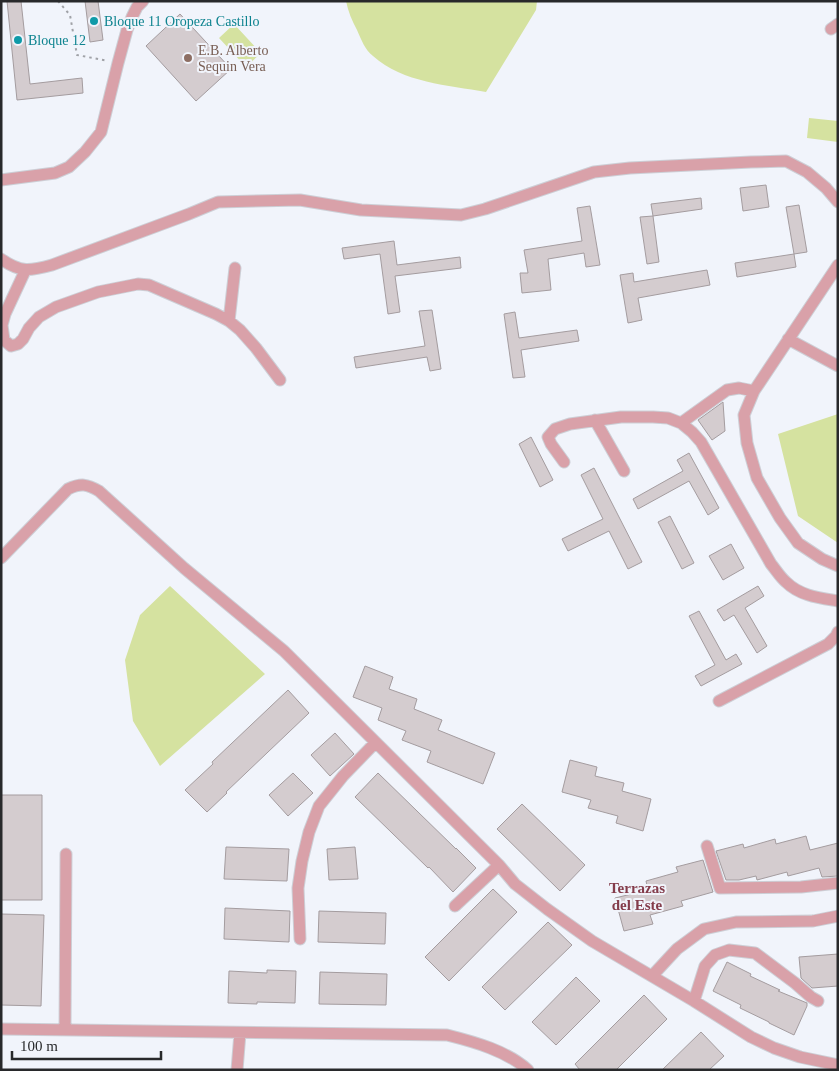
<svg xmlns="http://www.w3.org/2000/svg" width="839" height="1071" font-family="Georgia,serif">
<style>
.green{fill:#d5e2a0}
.building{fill:#d4cccf;stroke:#a49c9f}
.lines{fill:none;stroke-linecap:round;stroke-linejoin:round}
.minor-casing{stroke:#cdcfd6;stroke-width:13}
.path{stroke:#a0a2a7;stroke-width:2;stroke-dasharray:2.5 4;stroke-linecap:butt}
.minor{stroke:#d9a1a9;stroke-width:11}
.culture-dot{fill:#0f9aa8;stroke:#f1f4fb;stroke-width:2}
.education-dot{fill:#8d6e63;stroke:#f1f4fb;stroke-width:2}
.labels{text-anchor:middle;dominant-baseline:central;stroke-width:4;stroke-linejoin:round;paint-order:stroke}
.culture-label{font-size:14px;fill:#0d838f;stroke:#f1f4fb;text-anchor:start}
.education-label{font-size:14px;fill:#785e54;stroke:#f1f4fb;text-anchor:start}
.neighbourhood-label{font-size:15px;font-weight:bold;fill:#843c4b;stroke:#f1f4fb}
</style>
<rect width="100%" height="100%" fill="#f1f4fb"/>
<path class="green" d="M346 1H537L536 10 486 92C448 85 403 83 373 56 365 50 361 39 357 30 352 21 348 11 346 1Z
M234 24 261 53 246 67 219 38Z
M809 118 838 121V142L807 138Z
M838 414V543L798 516 778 434Z
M170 586 265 674 160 766 133 721 125 660 140 615Z"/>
<path class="building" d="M7 1H21L30 84 82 78 83 93 17 100Z
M85 1H98L103 40 90 42Z
M180 14 231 69 196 101 146 46Z
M766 185 769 207 743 211 740 188Z
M701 198 702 209 653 216 651 204Z
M799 205 807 252 794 254 786 207Z
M590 206 600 265 586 267 584 253 548 259 551 290 522 293 520 273H528L524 250 582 241 577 208Z
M653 216 659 262 647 264 640 217Z
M394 241 397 265 460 257 461 268 395 276 400 312 388 314 380 254 344 259 342 248Z
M794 254 796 267 737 277 735 263Z
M707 270 710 285 638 298 642 320 628 323 620 275 633 273 634 282Z
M432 310 441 369 430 371 427 357 356 368 354 357 425 346 419 311Z
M515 312 519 338 577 330 579 341 521 350 525 377 513 378 504 314Z
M723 402 725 431 712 440 698 420Z
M531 437 553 480 540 487 519 444Z
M689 453 719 508 708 515 689 481 638 509 633 499 683 471 677 460Z
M594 468 642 562 628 569 609 531 568 551 562 539 603 519 581 475Z
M670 516 694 563 682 569 658 522Z
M731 544 744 568 723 580 709 556Z
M758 586 764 596 745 608 767 646 757 653 734 615 724 621 717 610Z
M699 611 726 660 736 654 742 664 701 686 695 676 715 665 689 616Z
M365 666 393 677 389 689 417 699 414 709 442 720 438 730 495 753 483 784 427 762 431 751 402 740 406 731 378 720 382 708 353 697Z
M288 690 309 713 226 792 227 793 207 812 185 790 213 764 212 762Z
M335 733 354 754 330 776 311 755Z
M570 760 597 767 595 776 624 783 622 791 651 799 643 831 616 823 618 816 588 808 591 800 562 792Z
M293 773 313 793 288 816 269 795Z
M378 773 456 849V848L476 868 453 892 429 867 428 868 355 797Z
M1 795H42V900H1Z
M522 804 585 865 560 891 497 829Z
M806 836 810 850 838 843V876L822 877 819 868 788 876 787 872 757 880 756 876 739 880H726L716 851 743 844 744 848 775 839 776 844Z
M226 847 289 849 287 881 224 879Z
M355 847 358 879 329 880 327 849Z
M703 860 713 892 681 901 683 906 650 915 653 924 624 931 615 898 648 890 646 881 678 872 676 867Z
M493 889 517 912 449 981 425 957Z
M225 908 290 911 289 942 224 939Z
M319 911 386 913 385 944 318 942Z
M1 914 44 915 41 1006 1 1005Z
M548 922 572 945 505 1010 482 987Z
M838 954V986L812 988 801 978 799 957Z
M727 962 751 974 750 976 780 990 778 991 807 1003V1006L794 1035 769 1023V1022L740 1008 741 1005 713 991Z
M267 970 296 971 295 1003 257 1002V1004L228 1003 229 971 267 973Z
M320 972 387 974 386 1005 319 1004Z
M576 977 600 1001 556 1045 532 1022Z
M644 995 667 1019 616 1070H580L575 1064Z
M701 1032 724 1056 709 1070H662Z"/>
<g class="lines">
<defs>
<path id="minor" d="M831 29 838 24
M1 180 55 173 69 167 85 152 101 132 118 63 127 30 132 17 137 7 143 1
M1 259C21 273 30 271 52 265L189 214 218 202 300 200 361 210 461 215 485 209 594 172 630 168 751 162 786 161 807 172 826 188 838 202
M838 265 754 391 744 415 747 443 757 478 780 518 798 543 822 559 838 566
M25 271 5 314 2 325 4 340 11 346 18 344 23 339 29 328 39 317 56 307 98 292 138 284 149 285 216 314 229 321 240 330 256 348 280 380
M229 321 235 268
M788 339 838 366
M595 420 624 471
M681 423 727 390 739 388 754 391
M564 462 551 444 548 437 555 429 570 424 621 417H653L668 418 681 423 692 432 701 442 771 564C776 570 780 577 786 582 800 596 820 598 838 601
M1 558 68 489C81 483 87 484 99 491L184 568 284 651 499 865 515 884 547 909 592 941 694 1001 751 1037 774 1048 800 1057 838 1065
M719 701 828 644 836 636 838 632
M707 846 720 888 801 887 838 883
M455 906 499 865
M300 939 298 888 302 861 309 832 319 806 343 776 375 743
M652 976 677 949 704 929 736 922 813 921 838 916
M694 1001 705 966 715 955 729 950 755 953 795 983 811 997 818 1001
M1 1029 447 1035C475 1042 507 1051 528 1070
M65 1030 66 854
M237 1070 240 1033"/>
</defs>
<use href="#minor" class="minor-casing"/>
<path class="path" d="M58 1 70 15 77 55 108 61"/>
<use href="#minor" class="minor"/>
</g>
<g class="culture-dot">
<circle cx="94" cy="21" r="5"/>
<circle cx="18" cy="40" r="5"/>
</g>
<circle class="education-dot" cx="188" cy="58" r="5"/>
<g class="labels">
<g class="culture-label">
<text x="104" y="21">Bloque 11 Oropeza Castillo</text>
<text x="28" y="40">Bloque 12</text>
</g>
<g class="education-label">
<text x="198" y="50">E.B. Alberto<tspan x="198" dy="16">Sequin Vera</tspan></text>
</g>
<g class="neighbourhood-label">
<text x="637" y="888">Terrazas<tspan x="637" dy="17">del Este</tspan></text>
</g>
</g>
<rect width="839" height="1071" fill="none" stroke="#28292b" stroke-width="5"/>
<path d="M12 1051v8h149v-8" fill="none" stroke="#28292b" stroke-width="2.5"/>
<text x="20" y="1051" font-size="15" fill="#28292b" stroke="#f1f4fb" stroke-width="4" paint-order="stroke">100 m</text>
</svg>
